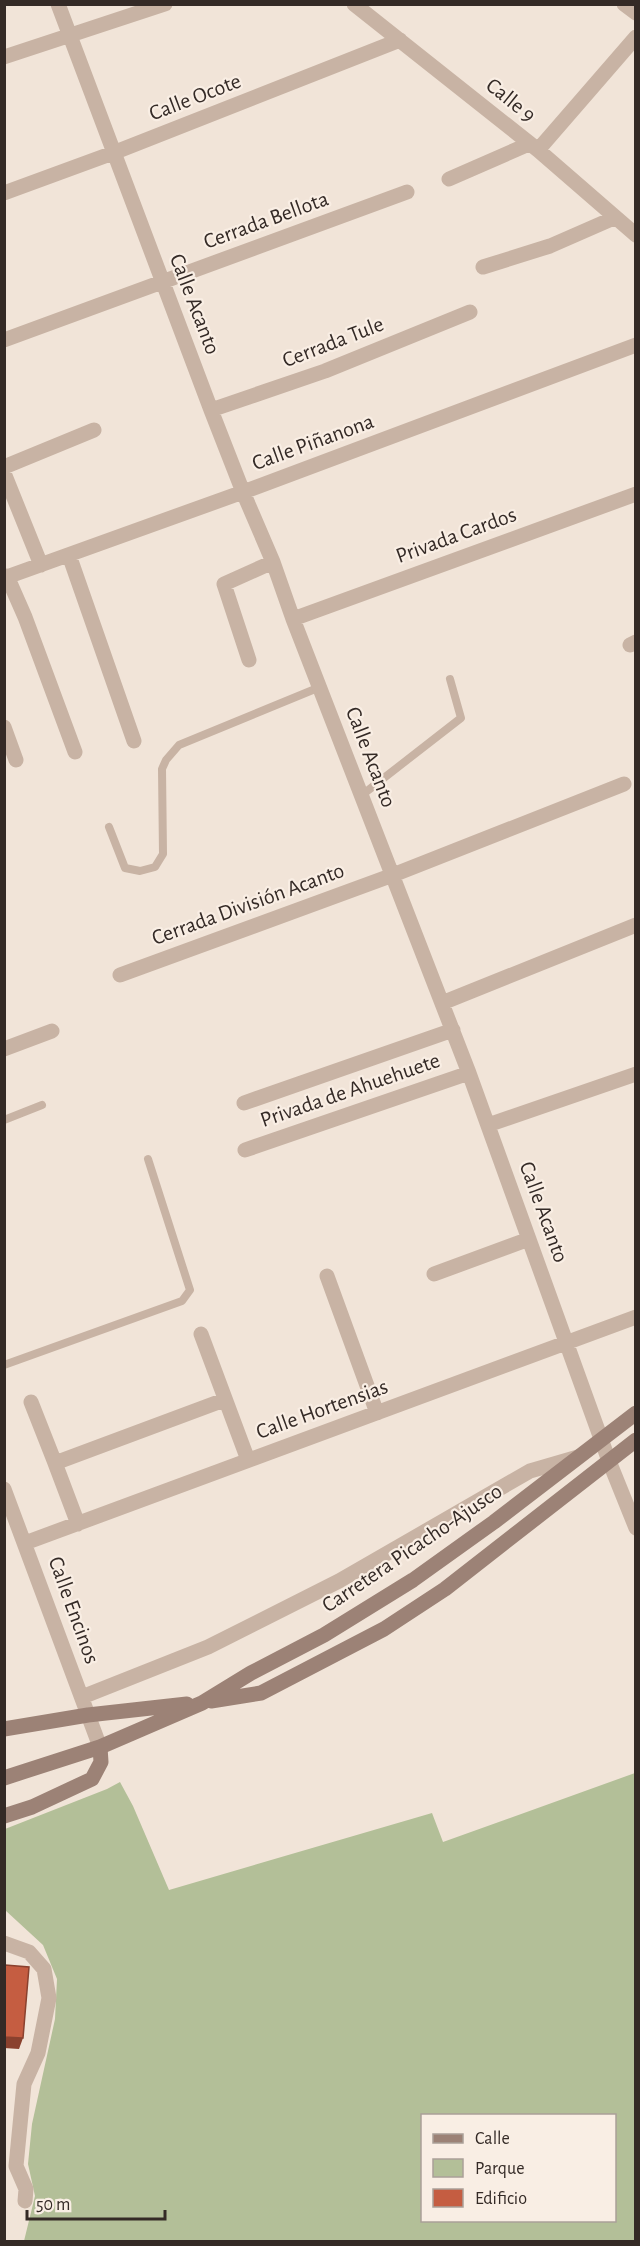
<svg xmlns="http://www.w3.org/2000/svg" width="640" height="2246" font-family="'Alegreya Sans',sans-serif">
<style>
.green{fill:#b3bf98;fill-rule:evenodd}
.lines{fill:none;stroke-linecap:round;stroke-linejoin:round}
.service{stroke:#c8b3a4;stroke-width:8}
.minor{stroke:#c8b3a4;stroke-width:15}
.secondary{stroke:#9c8276;stroke-width:15}
.shaded-wall{fill:#8a412e}
.building{fill:#c55d41;stroke:#8a412e;stroke-width:1.5}
.labels{text-anchor:middle;dominant-baseline:central;stroke-width:4.5;stroke-linejoin:round;paint-order:stroke}
.street-label{font-size:22px;fill:#342a26;stroke:#f9eee4}
</style>
<rect width="100%" height="100%" fill="#f1e4d8"/>
<path class="green" d="M635 1773V2241H24L35 2196 28 2164 32 2124 55 2019 57 1979 43 1945 5 1910V1829L107 1789 120 1782 133 1806 169 1890 432 1813 443 1842ZM422 2116H614V2220H422Z"/>
<g class="lines">
<path class="service" d="M362 795 461 718 450 679
M109 827 125 868 140 871 155 867 163 854 162 769 166 760 179 745 320 687
M4 1120 42 1105
M4 1365 182 1301 190 1290 148 1159"/>
<path class="minor" d="M58 4 211 410 243 492 273 562 293 619 469 1073 609 1461 636 1528
M354 4 538 150 636 235
M624 4 636 13
M4 57 165 4
M538 150 636 37
M449 179 529 144
M4 193 113 153 400 40
M483 267 550 246 614 218
M4 340 407 192
M211 410 325 371 470 312
M4 467 94 430
M4 473 41 565
M69 555 134 741
M7 576 25 617 75 752
M4 578 243 492 636 345
M293 619 636 494
M630 645 636 642
M249 660 224 584 273 562
M4 727 16 760
M120 975 393 875 624 784
M442 1003 636 925
M4 1049 52 1031
M244 1103 453 1030
M488 1125 636 1074
M245 1150 469 1073
M434 1274 529 1239
M327 1276 377 1413
M201 1334 248 1460
M31 1402 55 1463
M4 1489 100 1747
M78 1524 55 1463 224 1400
M25 1543 636 1317
M82 1697 208 1647 339 1581 530 1471 578 1457
M4 1943 29 1952 44 1969 49 1998 38 2053 24 2084 16 2166 26 2189 25 2201"/>
<path class="secondary" d="M211 1701 261 1693 384 1629 445 1589 636 1440
M4 1729 88 1715 187 1704
M4 1778 100 1747 202 1703 251 1673 324 1635 413 1580 494 1522 636 1413
M4 1816 32 1807 92 1779 101 1762 100 1747"/>
</g>
<path class="shaded-wall" d="M4 2037 23 2038 19 2049 4 2048Z"/>
<path class="building" d="M5 1965 29 1967 23 2038 4 2037Z"/>
<g class="labels">
<g class="street-label">
<text transform="translate(195 97) rotate(-21)">Calle Ocote</text>
<text transform="translate(511 100) rotate(39)">Calle 9</text>
<text transform="translate(266 220) rotate(-20)">Cerrada Bellota</text>
<text transform="translate(195 304) rotate(69)">Calle Acanto</text>
<text transform="translate(333 342) rotate(-21)">Cerrada Tule</text>
<text transform="translate(313 442) rotate(-20)">Calle Piñanona</text>
<text transform="translate(456 535) rotate(-20)">Privada Cardos</text>
<text transform="translate(371 757) rotate(69)">Calle Acanto</text>
<text transform="translate(248 904) rotate(-20)">Cerrada División Acanto</text>
<text transform="translate(350 1090) rotate(-19)">Privada de Ahuehuete</text>
<text transform="translate(544 1212) rotate(70)">Calle Acanto</text>
<text transform="translate(322 1409) rotate(-20)">Calle Hortensias</text>
<text transform="translate(412 1548) rotate(-34)">Carretera Picacho-Ajusco</text>
<text transform="translate(74 1610) rotate(70)">Calle Encinos</text>
</g>
</g>
<rect width="640" height="2246" fill="none" stroke="#342a26" stroke-width="12"/>
<rect x="421" y="2114" width="195" height="108" fill="#f9eee4" stroke="#aaa098" stroke-width="1.5"/>
<rect x="433" y="2134" width="30" height="9" fill="#9c8276" stroke="#aaa098" stroke-width="1.5"/>
<text x="475" y="2144" font-size="18" fill="#342a26">Calle</text>
<rect x="433" y="2159" width="30" height="18" fill="#b3bf98" stroke="#aaa098" stroke-width="1.5"/>
<text x="475" y="2174" font-size="18" fill="#342a26">Parque</text>
<rect x="433" y="2189" width="30" height="18" fill="#c55d41" stroke="#aaa098" stroke-width="1.5"/>
<text x="475" y="2204" font-size="18" fill="#342a26">Edificio</text>
<path d="M27 2210v9h138v-9" fill="none" stroke="#342a26" stroke-width="3"/>
<text x="36" y="2210" font-size="18" fill="#342a26" stroke="#f9eee4" stroke-width="4.5" paint-order="stroke">50 m</text>
</svg>
